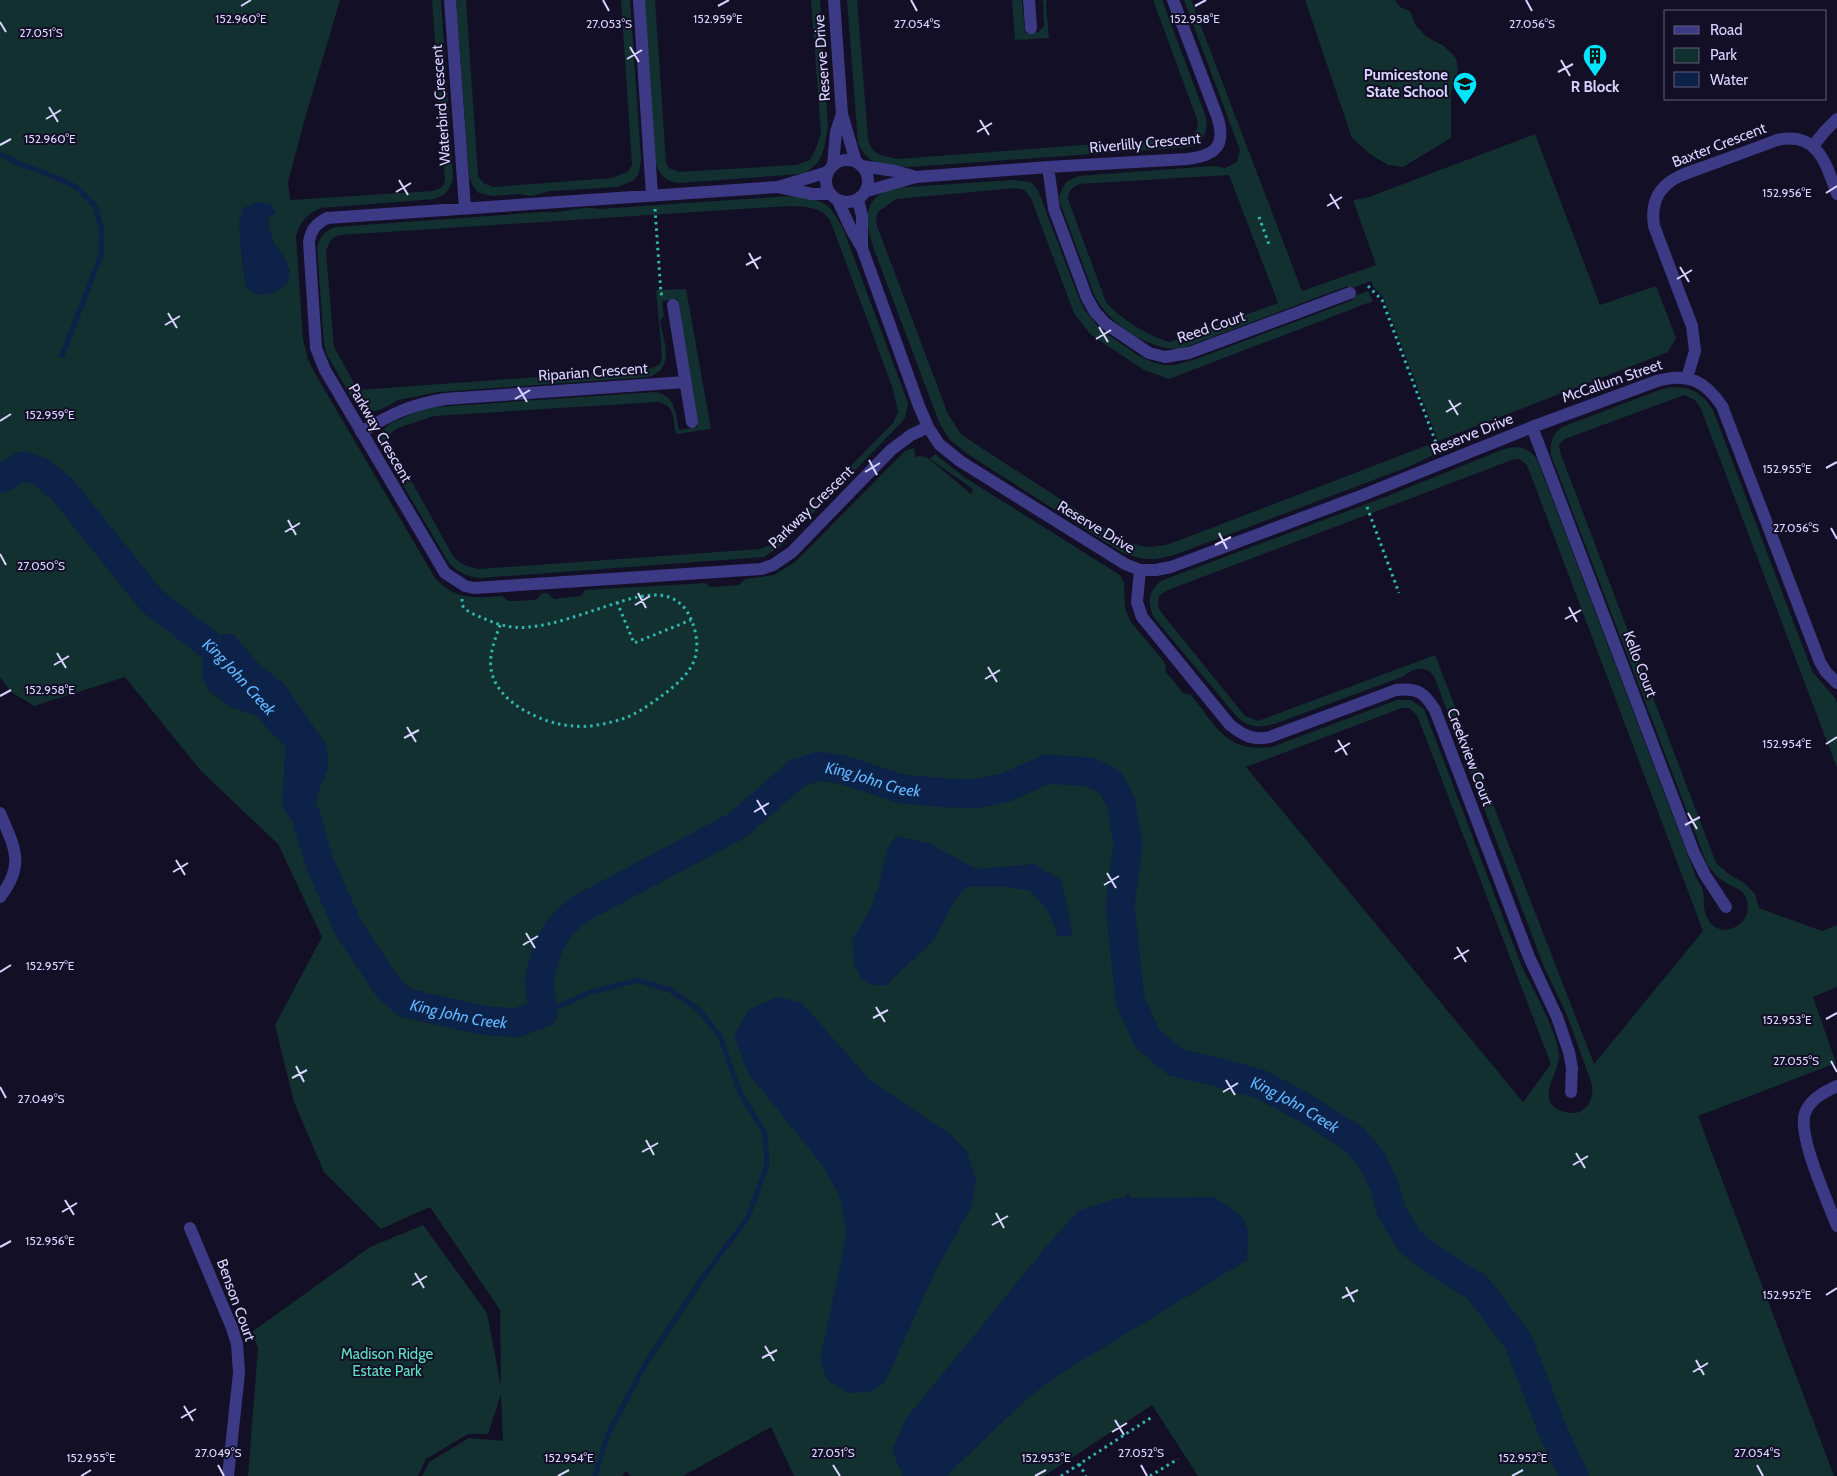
<svg xmlns="http://www.w3.org/2000/svg" width="1837" height="1476" font-family="Cabin,sans-serif">
<style>
.green{fill:#12302f;fill-rule:evenodd}
.water{fill:#0c2248}
.lines{fill:none;stroke-linecap:round;stroke-linejoin:round}
.stream{stroke:#0c2248;stroke-width:5}
.river{stroke:#0c2248;stroke-width:29}
.path{stroke:#2fb8b0;stroke-width:3;stroke-dasharray:2.5 4;stroke-linecap:butt}
.street{stroke:#3d3a85;stroke-width:12}
.ticks{fill:none;stroke:#d9d4ff;stroke-width:2}
.labels{text-anchor:middle;dominant-baseline:central;stroke-width:4;stroke-linejoin:round;paint-order:stroke}
.street-label{font-size:15px;fill:#d9d4ff;stroke:#130f26}
.poi-label{font-size:15px;font-weight:bold;fill:#d9d4ff;stroke:#130f26;text-anchor:end}
.park-label{font-size:15px;fill:#5fe0c0;stroke:#130f26}
.water-label{font-size:16px;font-style:italic;fill:#62b6ff;stroke:#130f26}
.ticks-label{font-size:12px;text-anchor:middle;fill:#d9d4ff;stroke:#130f26;stroke-width:4;stroke-linejoin:round;paint-order:stroke}
</style>
<rect width="100%" height="100%" fill="#130f26"/>
<path class="green" d="M0 0H340L304 122 288 182 290 200 432 191C440 189 443 188 445 180L432 0H441L453 177C451 189 445 196 434 199L321 208C307 214 300 221 296 236L303 340 308 359 313 370 435 578C455 600 475 598 502 596L508 601 536 600 542 593H547L554 599 581 596 585 590 705 583 711 587 739 585 745 579 774 575 795 562 905 451 914 448 915 457 921 456 928 458 971 494 973 489 930 459 935 454 964 477 1120 575 1124 583 1125 608 1131 622 1165 663 1166 672 1183 693 1191 695C1217 727 1226 753 1272 747L1397 700H1411L1424 709 1522 967C1533 989 1557 1031 1559 1055 1560 1072 1540 1091 1553 1106 1556 1109 1560 1110 1563 1111 1582 1119 1595 1102 1592 1085L1567 1015 1544 967 1434 676C1424 663 1413 669 1402 677L1277 723C1262 728 1250 728 1238 718L1155 619C1146 603 1148 590 1163 580L1385 497 1504 449C1519 445 1527 447 1537 459L1696 877C1698 881 1702 886 1703 891 1705 902 1702 911 1709 921 1723 942 1758 922 1745 896 1742 889 1733 887 1726 883 1718 878 1713 872 1707 864L1551 455C1550 442 1552 435 1562 427L1662 389 1672 387 1685 388 1696 392 1705 399 1713 410 1812 671 1835 698 1837 703V768L1701 409 1695 400 1684 395 1565 439 1559 444 1560 452 1716 863 1730 875 1744 883 1755 894 1759 908 1822 931 1837 925V987L1813 997 1836 1063 1698 1116 1834 1476H1198L1152 1405 1044 1476H794L771 1427 683 1476H631L626 1471 622 1476H422L429 1462 469 1438 503 1441 501 1394 488 1434H468L426 1459 418 1476H248L258 1348 252 1332 370 1247 423 1225 487 1313 501 1387 500 1310 430 1207 381 1229 324 1172 294 1102 275 1025 322 937 278 844 201 771 125 677 34 706 11 692 0 677ZM271 204 268 218 269 229 275 246 283 254 290 272 258 295 246 287 240 242ZM1519 459 1526 464 1529 470 1703 931 1594 1064 1435 655 1258 721 1245 716 1161 612 1158 606 1159 596 1168 590 1512 460ZM1402 708H1409L1417 715 1551 1064 1523 1102 1246 767Z
M456 0H466L478 176 483 183 493 187 612 178 628 172 632 165 621 0H630L641 159 639 173 634 180 618 187 550 191 532 196 519 194 493 196 479 193 474 188 469 177Z
M644 0H655L666 163 669 168 679 172 796 165 810 160 817 146 821 133 811 0H820L828 125C825 146 823 168 800 174L679 183C666 182 658 174 655 161Z
M847 0H857L868 138C872 156 881 155 897 159L1191 137 1198 128 1197 119 1153 0H1162L1206 117C1208 132 1204 141 1190 147L909 167C885 166 870 168 858 143Z
M1012 0H1022L1025 33 1038 32 1044 26 1043 0H1047L1046 5 1049 38 1015 40Z
M1184 0H1191L1302 291 1376 265 1353 200 1366 198 1535 134 1600 305 1656 286 1676 338 1668 352 1438 441 1383 297 1374 288 1371 281 1349 289 1347 286 1181 349C1148 350 1111 325 1095 297L1060 203 1059 195 1066 182 1078 176 1213 166 1225 168 1237 162 1240 150ZM1229 175 1278 303 1170 342C1150 337 1119 318 1106 302L1068 199C1069 190 1071 188 1079 184Z
M1305 0H1395L1400 7 1410 11 1416 26 1427 37 1444 46 1456 58 1458 70 1451 92V138L1403 167 1388 165 1370 154 1352 138Z
M1013 180 1031 182 1038 190 1077 293 1084 309 1101 330 1139 356 1155 363 1166 365H1175L1196 359 1353 300 1352 297 1368 291 1373 301 1169 379 1144 370 1090 334 1074 313 1031 198 1024 190 1016 188 896 199 879 211 876 217 877 226 948 414 961 434 983 449 1122 539C1143 548 1150 549 1172 543L1428 445 1433 455 1408 467 1177 554C1154 561 1143 561 1121 552L966 453 949 439 939 422 874 249C865 223 861 199 892 188Z
M788 196C822 199 829 200 844 231L908 403 905 418 900 424 782 545 764 557 481 578C467 577 458 572 449 563L384 453C376 429 386 425 405 417 415 412 424 409 436 407L655 392C675 395 676 413 679 430L698 427 677 299 662 301 664 316 660 321C664 342 675 368 649 377L439 392 398 400 386 407 376 411H366L361 408 354 402 327 355 324 344 317 247C320 237 324 231 335 227L543 212C563 214 580 205 599 209ZM789 206C806 207 819 206 830 220L893 389 898 412 893 423 778 540 771 545 760 549 480 569C468 567 461 565 453 556L392 446 389 439 391 433 398 428 434 416 657 402C675 404 673 419 676 434L711 429 686 289 656 290 662 357 660 364 649 369 358 390 334 347 326 251C329 242 331 238 340 235Z"/>
<path class="water" d="M257 202 271 204 276 212 268 218 269 229 275 246 283 254 290 272 288 283C274 294 261 301 246 287L240 242 239 221 243 208Z
M223 634H233L259 664 285 685 327 746 328 768 320 788 313 815 306 816 297 803 300 740 285 726 231 707 208 690 202 676V660L216 650Z
M896 836 929 843 976 869 1035 864 1062 881 1073 936H1058L1047 909 1029 890 1005 887H968L958 895 933 941 885 986 869 984 861 978 854 964 852 940 870 910 878 888 887 850Z
M777 997 801 1002 870 1080 951 1135 967 1152 976 1180 972 1206 936 1270 885 1382 870 1392 847 1393 827 1379 820 1360 847 1232 839 1195 823 1166 748 1073 734 1036 748 1010Z
M1126 1194H1130V1198L1214 1197 1242 1216 1248 1230 1247 1260 1060 1374 1029 1397 946 1476H903L892 1451 905 1420 1045 1248 1078 1211 1114 1199 1125 1198Z"/>
<g class="lines">
<path class="stream" d="M0 154 20 164 45 173 75 186 95 206 102 230 101 255 62 356
M543 1013 589 993 637 980 670 990 699 1010 720 1036 740 1093 765 1133 767 1165 748 1217 701 1280 646 1363 608 1434 595 1476"/>
<path class="river" id="s1" d="M0 479 23 466 41 472 62 489 152 601 216 650 285 726 300 740 297 803 306 816 320 864 349 929 389 989 406 1003 481 1020 516 1023 543 1013 539 981 547 950 559 928 578 910 738 825 797 773 819 766 844 770 902 789 949 793 976 794 1007 787 1047 769 1090 772 1110 782 1121 802 1128 845 1120 905 1130 1000 1147 1038 1175 1062 1221 1073 1260 1084 1300 1105 1353 1138 1372 1160 1384 1186 1392 1213 1411 1243 1444 1267 1477 1287 1518 1341 1554 1434 1574 1476"/>
<path class="path" d="M655 209 661 294 664 293
M1259 217 1270 247
M1368 286 1382 300 1438 448
M1367 507 1399 593
M462 599V605C467 613 477 615 485 619 499 625 513 629 529 627 551 625 574 617 595 610 633 598 681 575 695 631 702 660 688 675 667 692 654 701 641 712 625 718 610 723 589 728 573 726 543 724 496 703 491 669 489 653 495 640 500 625
M617 602 634 643 691 620
M1079 1464 1086 1476
M1061 1476 1152 1417
M1150 1476 1178 1459"/>
<path class="street" d="M450 0 465 208
M639 0 652 195
M834 0 842 114 856 162
M1029 0 1031 28
M1813 146 1825 131 1837 119
M826 181a21 21 0 1 1 42 0a21 21 0 1 1-42 0Z
M833 165 836 132 842 114
M862 166 895 171 916 177
M1048 167 1054 209 1087 298 1095 312 1106 324 1149 353 1165 357 1189 353 1350 293
M828 172 778 187 327 218C316 224 311 229 309 242L316 348 325 370 445 573 465 586 474 588 761 569 773 565 792 552 891 450 911 435 928 427
M778 187 812 194H830
M867 191 916 177 1048 167 1187 159C1215 156 1227 146 1217 116L1173 0
M858 200 862 216V248
M838 201 851 229 862 248 919 406 928 427 939 444 960 461 1125 564 1140 570H1156L1171 567 1363 495 1532 427 1657 381C1688 372 1705 381 1722 406L1820 662 1826 672 1837 683
M673 305 692 422
M1687 378 1695 351 1692 326 1654 226C1652 212 1653 198 1664 187 1675 175 1697 170 1712 164 1734 156 1756 148 1777 140 1818 131 1826 164 1837 194
M1532 427 1694 853 1705 875 1726 907
M361 432C392 414 409 405 445 399L685 382
M1140 570 1137 602 1142 617 1230 725C1243 735 1253 741 1270 737L1396 690C1418 688 1424 692 1435 710L1529 957 1557 1017 1569 1052 1572 1068 1571 1092
M0 813C14 847 26 864 0 897
M1837 1086C1824 1092 1810 1099 1805 1113 1797 1135 1828 1202 1837 1226
M190 1228 232 1328 237 1344 239 1373 228 1476"/>
</g>
<path class="ticks" d="M603 0 609 11M911 0 917 11M1526 0 1532 11M241 6 251 0M718 6 729 0M1195 6 1206 0M0 22 6 32M630 47 639 62M627 59 642 50M1561 60 1570 76M1558 72 1573 64M49 107 58 122M46 119 61 110M980 120 989 135M977 132 992 123M0 145 11 139M399 180 408 195M396 192 411 183M1826 193 1837 186M1330 194 1339 209M1327 206 1342 197M749 253 758 269M746 265 761 257M1680 267 1689 282M1677 279 1692 270M168 313 177 328M165 325 180 316M1099 327 1108 342M1096 339 1111 330M518 387 527 402M515 399 530 390M1449 400 1458 415M1446 412 1461 403M0 421 11 414M869 460 877 475M1826 468 1837 462M865 472 880 463M288 520 296 535M1831 528 1837 539M285 532 300 523M1219 533 1227 549M1215 545 1231 537M0 554 6 565M638 593 646 608M635 605 650 596M1569 607 1577 622M1565 619 1581 610M57 653 66 668M54 665 69 656M988 667 997 682M985 679 1000 670M0 696 11 690M407 727 416 742M404 738 419 730M1338 740 1347 755M1826 744 1837 737M1335 752 1350 743M757 800 766 815M754 812 769 803M1688 813 1697 829M1685 825 1700 817M176 860 185 875M173 872 188 863M1107 873 1116 888M1104 885 1119 876M526 933 535 948M523 945 538 936M1457 947 1466 962M1454 959 1469 950M0 972 11 965M876 1007 885 1022M873 1018 888 1010M1826 1019 1837 1013M1831 1061 1837 1072M296 1066 304 1082M292 1078 307 1070M1226 1080 1235 1095M0 1087 6 1098M1223 1092 1238 1083M646 1140 654 1155M642 1152 658 1143M1576 1153 1585 1168M1573 1165 1588 1156M65 1200 74 1215M62 1212 77 1203M996 1213 1004 1228M992 1225 1008 1216M0 1247 11 1241M415 1273 424 1288M412 1285 427 1276M1346 1287 1354 1302M1826 1295 1837 1288M1342 1298 1358 1290M765 1346 774 1361M762 1358 777 1350M1696 1360 1704 1375M1693 1372 1708 1363M184 1406 193 1421M181 1418 196 1409M1115 1420 1124 1435M1112 1432 1127 1423M218 1465 224 1476M833 1465 840 1476M1141 1465 1147 1476M1757 1465 1763 1476M81 1476 91 1470M558 1476 569 1470M1035 1476 1046 1470M1512 1476 1523 1470"/>
<defs>
<symbol id="building-pin" viewBox="-11 -11 22 30"><path d="M0 17L-7.5 6A9.5 9.5 0 1 1 7.5 6Z" fill="#00e5ff" stroke="#130f26"/><path d="M-4-6H4V6H1V3H-1V6H-4ZM-2.5-4.3h1.7v1.8h-1.7ZM.8-4.3h1.7v1.8H.8ZM-2.5-1h1.7V.8h-1.7ZM.8-1h1.7V.8H.8Z" fill="#111"/></symbol>
<symbol id="school-pin" viewBox="-11 -11 22 30"><path d="M0 17L-7.5 6A9.5 9.5 0 1 1 7.5 6Z" fill="#00e5ff" stroke="#130f26"/><path d="M0-5L7-2L0 1L-7-2ZM-4 1L0 2.5L4 1V4Q0 6-4 4Z" fill="#111"/></symbol>
</defs>
<g fill-rule="evenodd">
<use href="#building-pin" x="1581" y="42" width="28" height="38"/>
<use href="#school-pin" x="1451" y="70" width="28" height="38"/>
</g>
<g class="labels">
<g class="street-label">
<text transform="translate(822 58) rotate(-94)">Reserve Drive</text>
<text transform="translate(441 105) rotate(-94)">Waterbird Crescent</text>
<text transform="translate(1145 143) rotate(-5)">Riverlilly Crescent</text>
<text transform="translate(1719 145) rotate(-21)">Baxter Crescent</text>
<text transform="translate(1211 327) rotate(-19)">Reed Court</text>
<text transform="translate(593 372) rotate(-4)">Riparian Crescent</text>
<text transform="translate(1612 381) rotate(-19)">McCallum Street</text>
<text transform="translate(380 433) rotate(60)">Parkway Crescent</text>
<text transform="translate(1472 434) rotate(-22)">Reserve Drive</text>
<text transform="translate(811 507) rotate(-44)">Parkway Crescent</text>
<text transform="translate(1096 527) rotate(31)">Reserve Drive</text>
<text transform="translate(1640 664) rotate(69)">Kello Court</text>
<text transform="translate(1470 757) rotate(69)">Creekview Court</text>
<text transform="translate(236 1300) rotate(70)">Benson Court</text>
</g>
<g class="poi-label">
<text x="1448" y="75">Pumicestone<tspan x="1448" dy="17">State School</tspan></text>
<text x="1595" y="87" text-anchor="middle">R Block</text>
</g>
<g class="park-label">
<text x="387" y="1354">Madison Ridge<tspan x="387" dy="17">Estate Park</tspan></text>
</g>
<g class="water-label">
<text stroke="none"><textPath href="#s1" startOffset="332">King John Creek</textPath></text>
<text stroke="none"><textPath href="#s1" startOffset="1309">King John Creek</textPath></text>
<text stroke="none"><textPath href="#s1" startOffset="768">King John Creek</textPath></text>
<text stroke="none"><textPath href="#s1" startOffset="1984">King John Creek</textPath></text>
</g>
</g>
<g class="ticks-label">
<text x="241" y="23">152.960°E</text>
<text x="718" y="23">152.959°E</text>
<text x="1195" y="23">152.958°E</text>
<text x="609" y="28">27.053°S</text>
<text x="917" y="28">27.054°S</text>
<text x="1532" y="28">27.056°S</text>
<text x="41" y="37">27.051°S</text>
<text x="50" y="143">152.960°E</text>
<text x="1787" y="197">152.956°E</text>
<text x="50" y="419">152.959°E</text>
<text x="1787" y="473">152.955°E</text>
<text x="1796" y="532">27.056°S</text>
<text x="41" y="570">27.050°S</text>
<text x="50" y="694">152.958°E</text>
<text x="1787" y="748">152.954°E</text>
<text x="50" y="970">152.957°E</text>
<text x="1787" y="1024">152.953°E</text>
<text x="1796" y="1065">27.055°S</text>
<text x="41" y="1103">27.049°S</text>
<text x="50" y="1245">152.956°E</text>
<text x="1787" y="1299">152.952°E</text>
<text x="218" y="1457">27.049°S</text>
<text x="833" y="1457">27.051°S</text>
<text x="1141" y="1457">27.052°S</text>
<text x="1757" y="1457">27.054°S</text>
<text x="91" y="1462">152.955°E</text>
<text x="569" y="1462">152.954°E</text>
<text x="1046" y="1462">152.953°E</text>
<text x="1523" y="1462">152.952°E</text>
</g>
<rect x="1664" y="10" width="162" height="90" fill="#130f26" stroke="#625e7d"/>
<rect x="1674" y="26" width="25" height="8" fill="#3d3a85" stroke="#625e7d"/>
<text x="1710" y="35" font-size="15" fill="#d9d4ff">Road</text>
<rect x="1674" y="48" width="25" height="15" fill="#12302f" stroke="#625e7d"/>
<text x="1710" y="60" font-size="15" fill="#d9d4ff">Park</text>
<rect x="1674" y="72" width="25" height="15" fill="#0c2248" stroke="#625e7d"/>
<text x="1710" y="85" font-size="15" fill="#d9d4ff">Water</text>
</svg>
